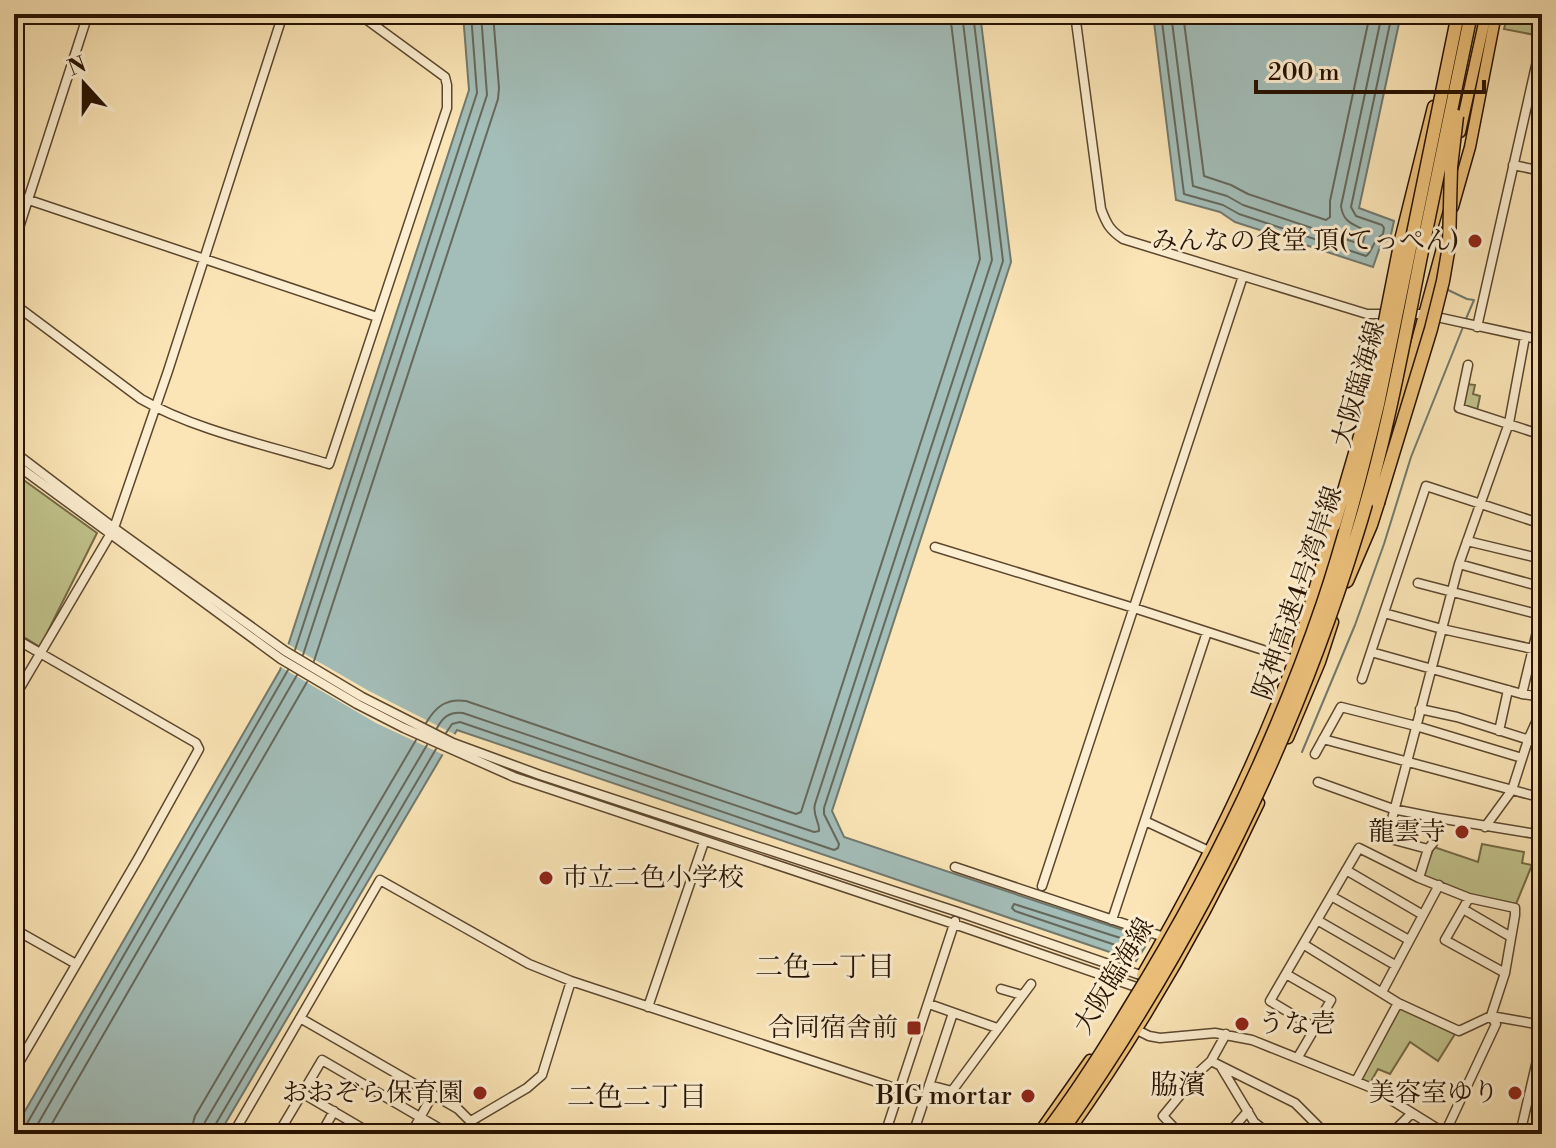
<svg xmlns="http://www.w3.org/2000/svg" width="1556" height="1148" font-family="'Libre Bodoni','Noto Serif JP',serif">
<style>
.green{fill:#c1c38c;stroke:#746a46;stroke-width:2}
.water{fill:#a3bdb8;stroke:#71796e;stroke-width:2}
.pier{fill:#fbe5b6}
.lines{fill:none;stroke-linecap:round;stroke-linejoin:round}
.shore{stroke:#65685c;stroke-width:2}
.stream{stroke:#71796e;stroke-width:2}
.minor-casing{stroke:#5c472e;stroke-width:11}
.major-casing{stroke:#271200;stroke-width:13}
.highway-casing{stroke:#271200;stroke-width:15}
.minor{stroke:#fceed0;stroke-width:8}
.major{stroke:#eec27b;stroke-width:10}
.highway{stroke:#eec27b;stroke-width:12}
.highway-bridge-casing{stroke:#271200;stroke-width:15;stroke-linecap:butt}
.highway-bridge{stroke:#eec27b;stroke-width:12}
.poi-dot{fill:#8f2418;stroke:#fceed0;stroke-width:3}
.labels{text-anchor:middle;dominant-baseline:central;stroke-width:6;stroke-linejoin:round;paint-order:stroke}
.poi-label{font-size:26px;fill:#271200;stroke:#fceed0;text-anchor:end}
.street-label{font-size:26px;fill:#271200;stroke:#fceed0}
.neighbourhood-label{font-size:28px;fill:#271200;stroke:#fceed0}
</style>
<rect width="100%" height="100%" fill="#fbe5b6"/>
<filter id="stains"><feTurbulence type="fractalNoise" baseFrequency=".0025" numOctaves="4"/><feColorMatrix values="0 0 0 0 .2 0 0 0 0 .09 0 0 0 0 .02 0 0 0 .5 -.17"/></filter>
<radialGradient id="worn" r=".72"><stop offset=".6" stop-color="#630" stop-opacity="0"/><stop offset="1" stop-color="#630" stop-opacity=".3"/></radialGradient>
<path class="green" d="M1508 14H1542L1540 36 1504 29Z
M1467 384 1475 385 1473 394 1480 396 1477 411 1462 407Z
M14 473 97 533 40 647 14 631Z
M1482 844 1524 852 1522 863 1532 865 1516 904 1471 895 1423 876 1434 847 1478 862Z
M1399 1007 1455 1034 1438 1061 1410 1042 1390 1074 1378 1069 1370 1083 1360 1079Z"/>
<path class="water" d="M463 14H980L1011 262 832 811 844 837 1150 939 1136 961 457 730 219 1134H14V1130L280 670 469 90Z
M1153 14H1401L1359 208 1394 221 1390 239 1381 244 1373 267 1235 222 1220 212 1176 200Z"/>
<path class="pier" d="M286 643 369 691 458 736 446 756 376 723 277 665Z"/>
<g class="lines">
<path class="shore" d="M1161 14 1184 194 1223 205 1239 214 1366 256C1373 252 1371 242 1383 234L1384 228 1382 225 1356 216 1351 207 1392 14
M1171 14 1193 186 1227 196 1243 205 1360 244 1363 242 1366 231C1354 224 1343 223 1341 206L1382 14
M1183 14 1204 176 1231 185 1248 194 1326 220 1330 217V201L1370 14
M295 650 477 93 471 14
M303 655 487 95 481 14
M314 661 498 99 499 88 493 14
M426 723C436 706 447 698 466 701L796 814 801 812 980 259 950 14
M437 728C443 717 450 711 463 713L814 832 819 831C820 822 812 815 815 804L992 260 962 14
M446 733 452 724 460 722 834 850 838 848 839 844 824 814V808L1003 261 973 14
M1014 904 1133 942 1135 947 1130 950 1015 911 1012 908Z
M14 1132H20L25 1127 288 670
M32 1134 297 675
M46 1134 307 682
M190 1134 195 1116 416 740
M202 1134 205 1122 427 745
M213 1134 214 1127 436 749"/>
<path class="stream" d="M1446 289 1467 299 1474 300 1465 321
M1302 752 1355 625 1384 544 1411 457 1463 327"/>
<defs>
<path id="minor" d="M1075 14 1101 209C1107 225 1110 230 1123 239L1367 314H1388
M1513 165 1542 171
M14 195 377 317
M14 243 88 14
M14 304 141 399C194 430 270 446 329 464L447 108V85L445 77 359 14
M1406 314H1423L1542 340
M1477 327 1542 39
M1536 338 1542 314
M1468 365 1459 408 1542 435
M14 452 114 528 285 651 362 697 453 743 540 775 958 912 1146 977
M14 463 281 659 357 704 404 728 514 777 954 924 1145 990
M1467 541 1542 559
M935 547 1134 608 1294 660
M1459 564 1542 587
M1418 583 1541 615 1522 694
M1384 613 1442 629 1542 651
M14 638 196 743 199 749 139 857 14 1071
M1371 652 1522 694 1542 697
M1362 679 1426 486 1542 524
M14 698 114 528 168 371 283 14
M1420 709 1457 717 1542 744
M1499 731 1508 690
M1323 739 1542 798
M1315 754 1341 707 1416 726 1522 758
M1318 782 1393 809 1438 818
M1145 821 1209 851
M1485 827 1512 790 1528 740 1542 709
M1428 849 1433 843 1438 818 1542 835
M955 867 1164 937
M1346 870 1423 915
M1419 878 1428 849 1387 838 1459 564 1509 423 1525 337
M1042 886 1243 276
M1331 896 1409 940
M1469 898 1445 940 1505 973
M1463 909 1511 937
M1112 920 1207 632
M1317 920 1395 965
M14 929 76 964
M1286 974 1331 1000 1315 1028
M1001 989 1022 995
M1382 992 1439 885
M929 1004 997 1028
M648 1007 704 842
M300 1018 458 1109 483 1134
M1137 1030 1149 1036 1160 1038 1215 1033 1252 1040 1372 1088 1446 1134
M1298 1057 1315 1028 1270 1001 1359 848 1419 878 1469 898 1515 908V915L1505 973 1491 1016 1459 1031 1398 1003 1303 944
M1211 1061 1295 1103 1326 1134
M1221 1067 1254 1122 1269 1134
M1356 1081 1398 1003
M929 1085 952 1091 1031 984
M302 1093 372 1134
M471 1121 527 1088 542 1075 571 981
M1445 1133 1496 1024 1491 1016 1542 1025
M233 1134 380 880 529 964 571 981 925 1098
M278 1134 322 1060 449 1134
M321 1134 334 1111
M411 1134 433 1094
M885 1134 955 921
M913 1134 953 1013
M1158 1134 1169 1123
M1180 1134 1163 1116 1200 1071 1211 1061 1226 1034
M1228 1134 1248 1111
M1391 1134 1412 1113
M1520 1134 1542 1039"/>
<path id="major" d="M1460 132 1486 14
M1453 207 1470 147 1496 14
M1432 228 1448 174
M1379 481 1447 230
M1333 549 1348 499
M1288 738 1320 662 1333 622
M1142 975C1203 870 1257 761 1299 647
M1038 1134 1090 1060
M1067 1134C1141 1030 1205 919 1259 803"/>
<path id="highway" d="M1401 240 1434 107
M1347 581 1371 525 1378 503
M1297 653 1334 525"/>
</defs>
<use href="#minor" class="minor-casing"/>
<use href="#major" class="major-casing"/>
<use href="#highway" class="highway-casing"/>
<use href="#minor" class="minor"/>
<use href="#major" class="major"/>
<use href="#highway" class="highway"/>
<defs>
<path id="highway-bridge" d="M1378 503 1431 329 1443 281 1449 246 1451 167 1457 116
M1334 525 1367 412 1401 240
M1045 1134C1076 1094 1103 1051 1129 1008 1208 881 1275 744 1323 603 1345 538 1362 471 1378 404L1458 14
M1060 1134C1189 951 1291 749 1357 534 1386 442 1403 346 1422 251 1438 172 1455 93 1471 14"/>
</defs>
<use href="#highway-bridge" class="highway-bridge-casing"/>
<use href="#highway-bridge" class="highway-bridge"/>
</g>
<g class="poi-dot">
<circle cx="1475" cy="241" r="8"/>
<circle cx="1462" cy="832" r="8"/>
<circle cx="546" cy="878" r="8"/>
<circle cx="1242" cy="1024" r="8"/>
<rect x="906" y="1020" width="16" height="16" rx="4"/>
<circle cx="480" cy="1093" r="8"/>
<circle cx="1515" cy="1093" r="8"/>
<circle cx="1028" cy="1096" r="8"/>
</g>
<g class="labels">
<g class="poi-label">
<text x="1459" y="241">みんなの食堂 頂(てっぺん)</text>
<text x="1446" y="832">龍雲寺</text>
<text x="562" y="878" text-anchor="start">市立二色小学校</text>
<text x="1258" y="1024" text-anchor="start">うな壱</text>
<text x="898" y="1028">合同宿舎前</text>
<text x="464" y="1093">おおぞら保育園</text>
<text x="1499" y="1093">美容室ゆり</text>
<text x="1012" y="1096">BIG mortar</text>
</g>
<g class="street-label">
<text transform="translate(1359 384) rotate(-74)">大阪臨海線</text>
<text transform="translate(1298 593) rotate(-71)">阪神高速4号湾岸線</text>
<text transform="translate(1114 976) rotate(-59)">大阪臨海線</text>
</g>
<g class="neighbourhood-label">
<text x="825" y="967">二色一丁目</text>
<text x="1178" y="1085">脇濱</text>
<text x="637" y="1097">二色二丁目</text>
</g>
</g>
<rect width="1556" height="1148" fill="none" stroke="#fbe5b6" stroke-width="48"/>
<rect x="16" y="16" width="1524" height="1116" fill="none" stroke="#271200" stroke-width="4"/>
<rect x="24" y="24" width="1508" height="1100" fill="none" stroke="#271200" stroke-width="2"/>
<g transform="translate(84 84) rotate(339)" stroke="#fceed0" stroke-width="6" paint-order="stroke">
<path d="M0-6L14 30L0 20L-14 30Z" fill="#271200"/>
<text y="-12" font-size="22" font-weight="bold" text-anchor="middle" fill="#271200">N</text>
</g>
<path d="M1256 80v12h228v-12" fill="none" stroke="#271200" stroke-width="4"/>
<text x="1268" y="80" font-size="24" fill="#271200" stroke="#fceed0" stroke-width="6" paint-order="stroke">200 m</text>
<rect width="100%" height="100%" filter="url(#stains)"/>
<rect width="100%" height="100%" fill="url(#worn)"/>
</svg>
